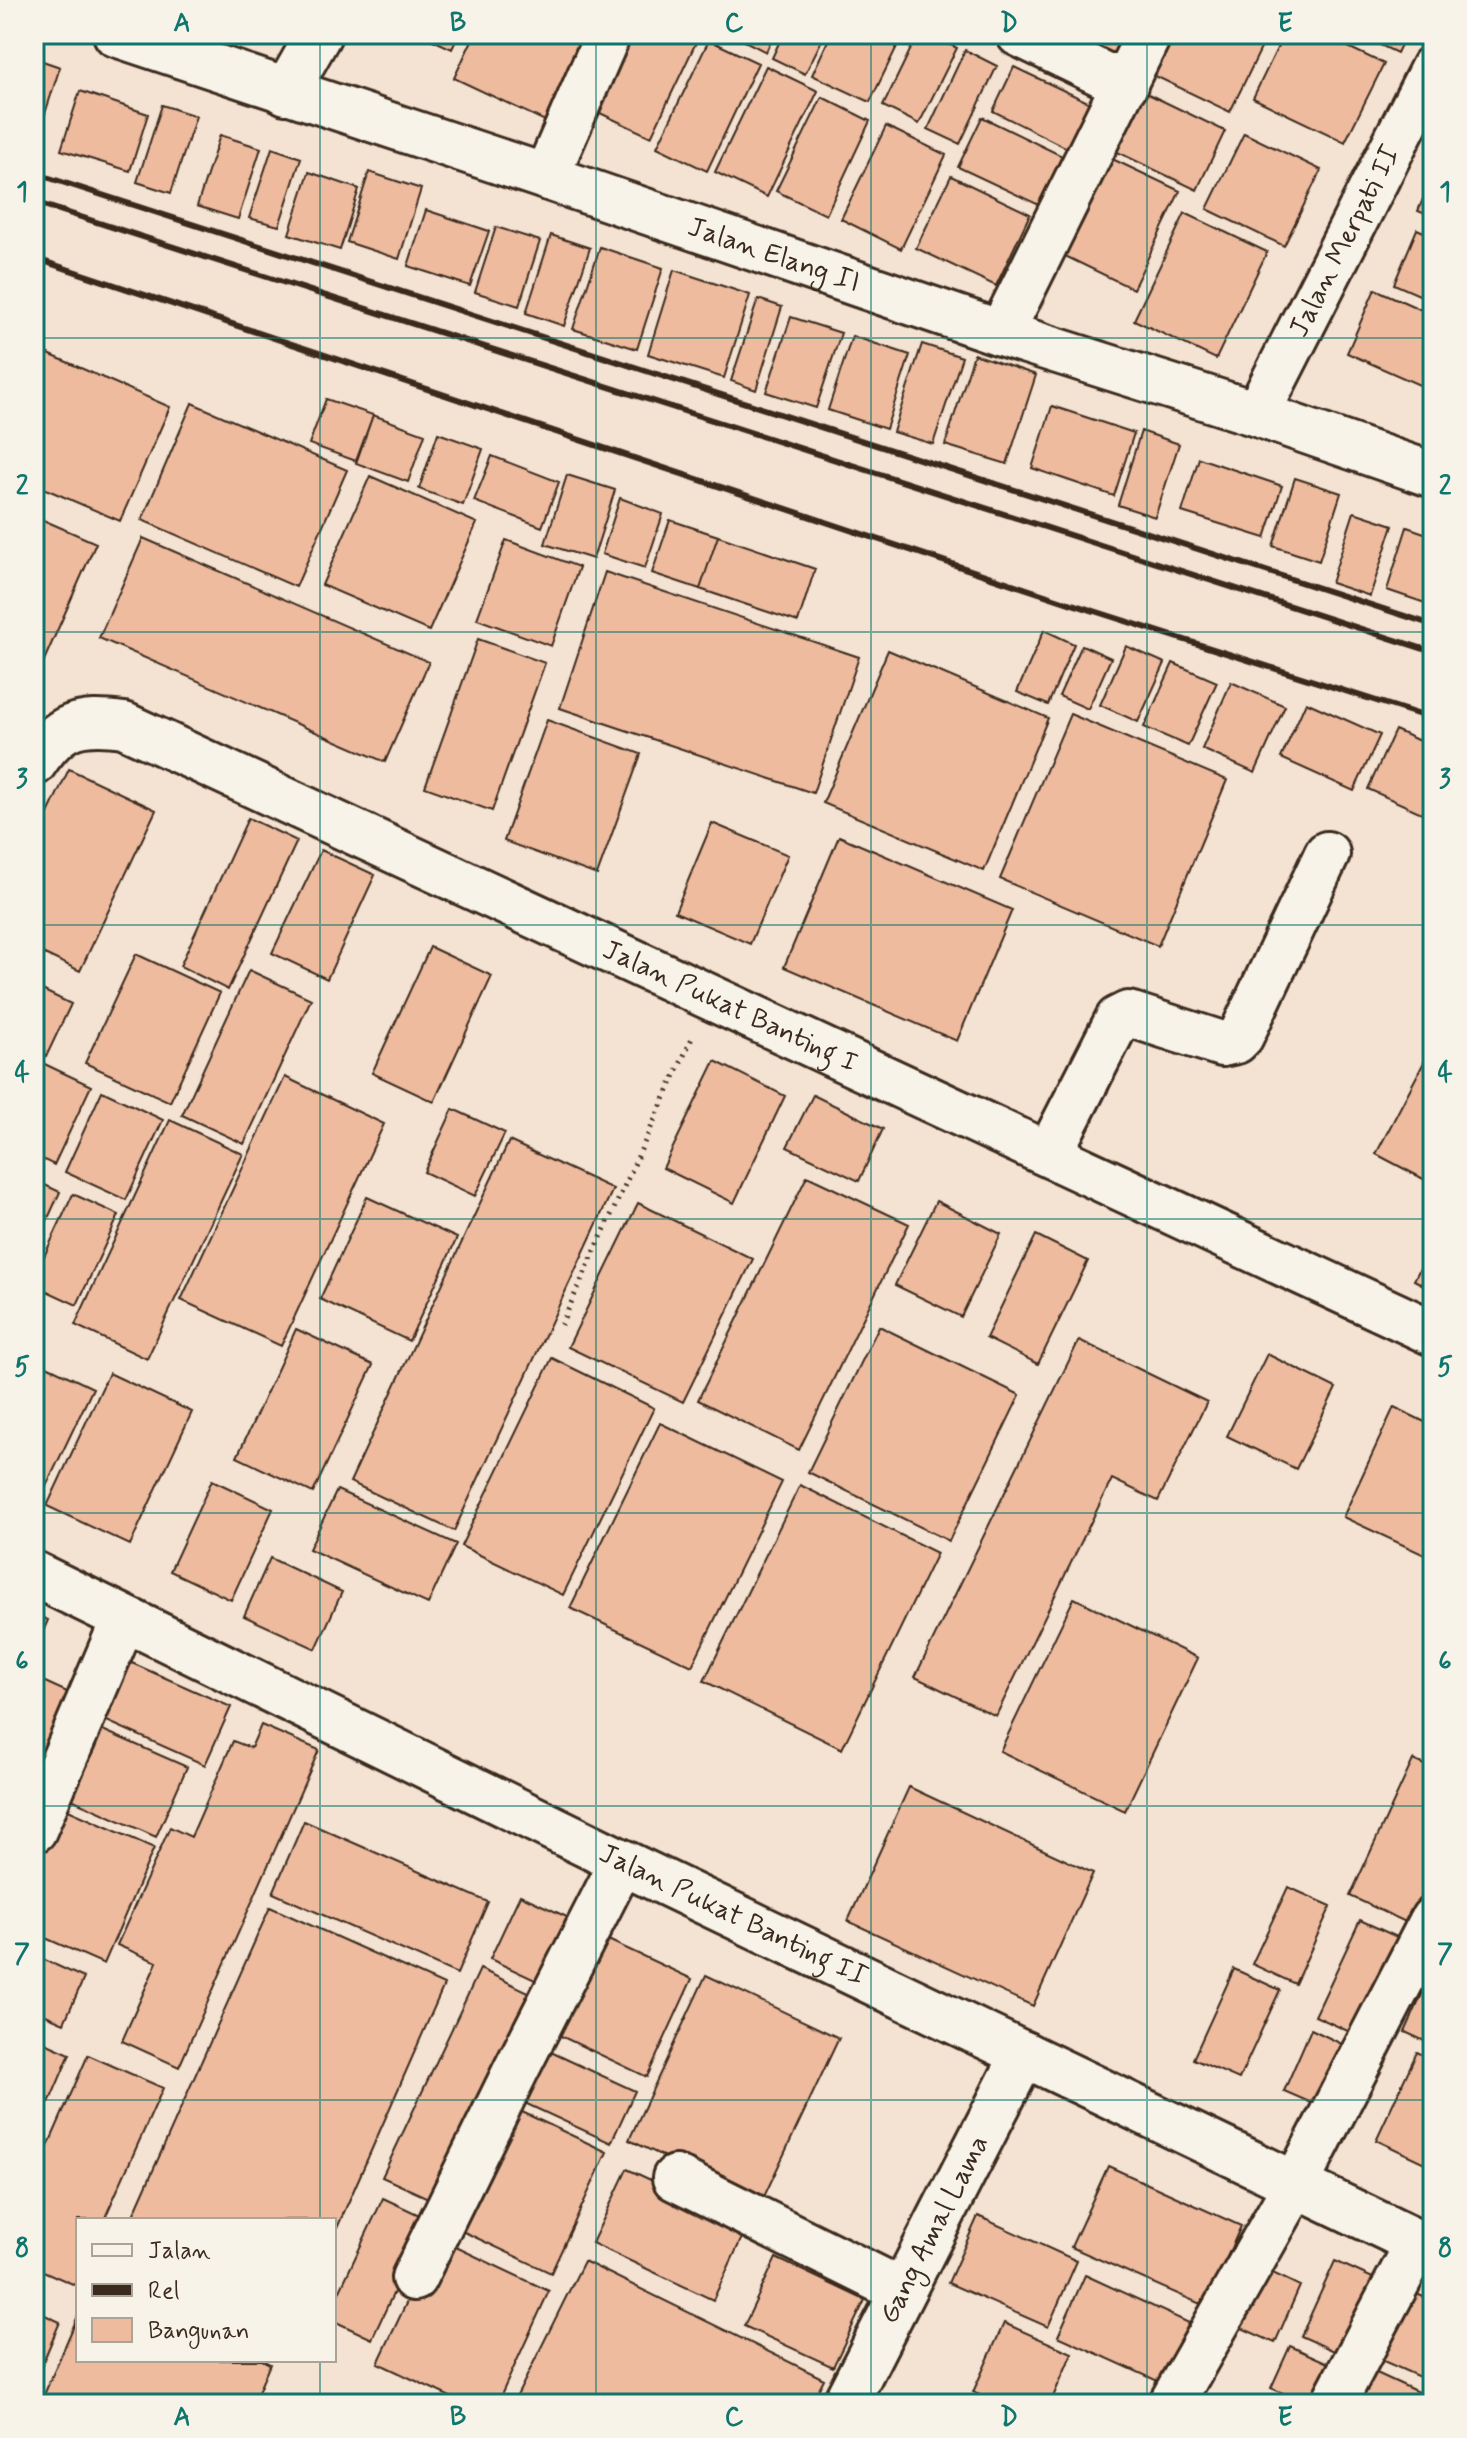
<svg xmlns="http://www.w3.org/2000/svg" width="1467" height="2438" font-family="Mynerve,sans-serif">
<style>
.building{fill:#eebb9f;stroke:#3b2a1e;stroke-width:2}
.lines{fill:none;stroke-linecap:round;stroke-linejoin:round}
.minor-casing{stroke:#3b2a1e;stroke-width:50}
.path{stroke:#3b2a1e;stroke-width:5;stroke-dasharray:2 6;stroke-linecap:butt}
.minor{stroke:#f7f3e8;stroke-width:44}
.rail{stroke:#3b2a1e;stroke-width:6}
.grid{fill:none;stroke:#0f766e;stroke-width:2;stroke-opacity:0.55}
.labels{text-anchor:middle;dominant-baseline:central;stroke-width:6;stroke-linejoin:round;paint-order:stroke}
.street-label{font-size:28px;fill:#3b2a1e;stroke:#f7f3e8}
.neatline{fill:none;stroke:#0f766e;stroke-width:3}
.grid-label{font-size:26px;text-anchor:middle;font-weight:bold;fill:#0f766e}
</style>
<rect width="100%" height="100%" fill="#f4e2d2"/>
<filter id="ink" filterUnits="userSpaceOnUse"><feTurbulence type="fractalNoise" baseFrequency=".0125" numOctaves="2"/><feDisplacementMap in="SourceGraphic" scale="16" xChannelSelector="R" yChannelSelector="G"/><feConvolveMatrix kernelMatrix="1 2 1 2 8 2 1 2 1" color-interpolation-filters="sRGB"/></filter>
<g filter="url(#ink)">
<path class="building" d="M420 34H459L452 49Z
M475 34H559L581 45 545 121 454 78Z
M620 34H700L651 137 585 106Z
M731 34H774L766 52Z
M783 34H825L805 74 772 58Z
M831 34H903L870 102 812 75Z
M918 34H929L957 48 919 124 883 106Z
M1058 34H1130L1116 62Z
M1167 34H1268L1230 112 1149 73Z
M1284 34H1321L1384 64 1345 142 1253 98Z
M1357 34H1406L1397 53Z
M709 40 758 63 707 171 657 147Z
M965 50 997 66 960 144 928 129Z
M34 58 60 67 34 148Z
M766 66 818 91 767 197 715 172Z
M1014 67 1090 103 1069 149 993 111Z
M1140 90 1225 131 1197 190 1111 149Z
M80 91 148 114 130 171 61 150Z
M822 97 870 121 826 215 776 191Z
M162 105 196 116 171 193 137 182Z
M982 117 1062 156 1039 205 958 167Z
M886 126 946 155 901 249 841 219Z
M1244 133 1321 170 1284 246 1207 209Z
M220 135 261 148 238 219 197 206Z
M272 148 301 158 279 226 249 218Z
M1106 156 1180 191 1133 289 1059 253Z
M309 172 359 189 340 250 289 234Z
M369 172 421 189 399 259 347 242Z
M1433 175V217L1418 211Z
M951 176 1030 214 996 286 916 248Z
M426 210 489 231 470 286 408 266Z
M1185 213 1267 252 1216 359 1134 320Z
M496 227 540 241 519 306 475 292Z
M1417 229 1433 236V301L1394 284Z
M551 235 590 248 564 326 526 313Z
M600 247 663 268 637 349 573 329Z
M674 270 750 295 724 378 648 354Z
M1375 289 1433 315V391L1347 353Z
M758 299 782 307 756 390 731 381Z
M34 300 46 305 34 333Z
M791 317 841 333 816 408 766 392Z
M852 336 910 355 886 429 828 410Z
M922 344 962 357 933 444 893 432Z
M44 352 170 407 120 521 34 484V375Z
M974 354 1036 375 1007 464 945 445Z
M326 399 373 415 356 461 309 444Z
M192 403 347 470 296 587 142 520Z
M1052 406 1134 433 1114 496 1032 468Z
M373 415 425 434 408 482 356 463Z
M1141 431 1179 444 1155 517 1118 505Z
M438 433 483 449 463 505 419 489Z
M492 456 559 482 542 527 474 501Z
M1199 458 1282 486 1265 538 1182 512Z
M567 475 615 490 593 559 545 544Z
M370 476 477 523 429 631 322 585Z
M1295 478 1341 493 1319 561 1273 546Z
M620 498 663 514 645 568 602 554Z
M1354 512 1393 525 1370 596 1331 583Z
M34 516 96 543 34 683Z
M670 520 718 536 700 589 652 573Z
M1407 527 1433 536V590L1428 604 1387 590Z
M718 536 815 569 798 622 700 589Z
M143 538 429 662 385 762 99 638Z
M506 540 579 567 551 646 477 619Z
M605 572 859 657 813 793 560 708Z
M1044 630 1074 644 1048 705 1017 692Z
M478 639 545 663 492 811 425 787Z
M1082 645 1111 658 1088 709 1059 696Z
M1126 646 1165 663 1138 722 1100 705Z
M888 650 1048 718 984 871 823 803Z
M1173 663 1217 682 1188 746 1144 727Z
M1231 682 1285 706 1255 773 1202 749Z
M1306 702 1380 735 1354 791 1281 758Z
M1070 714 1227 780 1158 946 1000 879Z
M547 720 641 754 597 875 504 841Z
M1395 730 1433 747V800L1426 815 1368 789Z
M69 769 156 810 80 971 34 949V843Z
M248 818 297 841 228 990 180 966Z
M712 823 788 855 750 944 675 912Z
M839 836 1012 910 957 1041 784 967Z
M321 850 375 875 327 979 272 953Z
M430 947 492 976 434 1102 372 1073Z
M136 954 220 993 170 1102 85 1063Z
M249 970 311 999 244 1144 182 1115Z
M34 986 71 1004 46 1057 34 1051Z
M1433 1045V1184L1376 1154Z
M34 1059 91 1086 54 1165 34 1155Z
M715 1061 785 1096 734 1203 663 1168Z
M285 1077 384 1124 281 1346 181 1300Z
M102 1091 163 1120 126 1200 65 1172Z
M813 1095 883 1129 859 1181 787 1147Z
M453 1109 505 1133 475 1196 424 1172Z
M170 1120 243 1154 147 1359 75 1325Z
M509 1141 613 1189 454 1531 350 1482Z
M807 1176 909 1224 799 1450 698 1400Z
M34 1180 60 1192 34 1249Z
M73 1194 119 1215 77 1305 34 1285V1278Z
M367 1197 457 1238 409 1341 320 1299Z
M936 1201 1001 1234 961 1317 895 1285Z
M638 1203 753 1259 683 1402 568 1347Z
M1036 1235 1088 1261 1038 1364 986 1338Z
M1433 1243V1290L1414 1280Z
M879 1326 1020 1395 949 1541 808 1472Z
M296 1329 373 1365 313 1493 237 1457Z
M1079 1340 1207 1402 1158 1501 1112 1479 996 1716 915 1677Z
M1267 1354 1336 1388 1296 1469 1227 1436Z
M552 1358 654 1408 563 1595 461 1546Z
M34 1360 93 1388 40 1499 34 1496Z
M109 1373 192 1412 130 1545 47 1506Z
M1394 1407 1433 1426V1559L1343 1517Z
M660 1423 782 1482 692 1666 570 1608Z
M212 1480 273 1509 231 1600 170 1571Z
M800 1485 937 1553 842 1749 704 1681Z
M337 1490 456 1544 428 1604 309 1549Z
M270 1558 342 1592 316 1649 244 1616Z
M1074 1598 1198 1658 1125 1811 1000 1751Z
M34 1614 48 1620 34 1652Z
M125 1660 231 1707 205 1765 100 1718Z
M34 1677 76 1696 34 1792Z
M89 1724 187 1767 156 1837 58 1793Z
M261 1725 319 1750 179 2067 122 2041 157 1962 117 1945 170 1827 191 1837 233 1741 251 1748Z
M1413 1760 1433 1769V1878L1412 1925 1350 1896Z
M909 1787 1093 1873 1033 2006 848 1921Z
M57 1805 154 1848 104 1964 34 1933V1857Z
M304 1821 488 1902 457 1974 273 1893Z
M1288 1887 1331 1906 1295 1984 1252 1964Z
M520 1895 567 1917 537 1981 490 1959Z
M270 1907 444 1985 334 2235V2220H131Z
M1360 1920 1408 1942 1363 2038 1315 2016Z
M591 1932 692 1979 647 2077 546 2029Z
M34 1955 84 1978 64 2023 34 2010Z
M480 1969 537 1996 439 2203 382 2177Z
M1234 1969 1280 1990 1239 2079 1193 2059Z
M1433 1970V2045L1405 2032Z
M706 1975 839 2038 761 2203 629 2140Z
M1311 2029 1350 2048 1323 2108 1284 2091Z
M34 2038 70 2054 49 2103 34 2096Z
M540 2047 635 2091 611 2143 516 2099Z
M1417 2052 1433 2060V2167L1376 2140Z
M88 2055 163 2088 104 2220H78V2279L75 2285 34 2267V2178Z
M503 2103 607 2152 551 2273 447 2224Z
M1108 2166 1241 2226 1205 2306 1071 2247Z
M627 2169 748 2225 713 2300 592 2243Z
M383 2198 428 2219 372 2339 334 2321V2303Z
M978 2216 1077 2261 1048 2327 948 2283Z
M437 2238 549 2291 497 2404H465L378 2363Z
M776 2258 865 2300 833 2367 744 2326Z
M584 2261 824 2379 811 2404H513Z
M1335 2261 1386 2284 1352 2359 1301 2336Z
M1252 2263 1300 2286 1275 2343 1226 2321Z
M1085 2275 1189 2323 1162 2383 1058 2336Z
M1412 2292 1433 2301V2383L1381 2360Z
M34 2310 60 2322 34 2383Z
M78 2316V2360H262L270 2364 253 2404H40Z
M1004 2323 1072 2353 1050 2404H999L973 2392Z
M1290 2346 1337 2367 1320 2404H1308L1271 2388Z
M1370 2370 1433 2399V2404H1355Z"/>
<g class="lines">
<defs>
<g id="minor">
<path id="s1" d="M116 34 546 177 1001 333 1257 414 1433 475"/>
<path d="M1019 34 1125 85"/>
<path d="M286 92 319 34"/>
<path d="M546 177 608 34"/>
<path d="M1001 333 1149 34"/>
<path id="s2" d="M1257 414 1433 68"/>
<path id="s3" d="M34 763C60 724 78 719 124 725L1433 1333"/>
<path d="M1049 1154 1118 1019 1128 1014 1132 1015 1222 1044 1236 1041 1241 1036 1327 854"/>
<path id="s4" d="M34 1574 622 1862 1433 2250"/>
<path d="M34 1830 124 1619"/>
<path d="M675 2178 902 2291"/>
<path d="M414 2278 516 2070 622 1862"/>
<path id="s5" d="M845 2404 1024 2054"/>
<path d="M1171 2404 1296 2184 1433 1919"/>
<path d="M1333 2404 1418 2243"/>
</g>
</defs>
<use href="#minor" class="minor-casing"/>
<path class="path" d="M561 1325 692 1038"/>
<use href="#minor" class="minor"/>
<path class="rail" d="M34 173 1433 625
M34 202 1433 652
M34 258 1069 603 1433 719"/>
</g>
</g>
<path class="grid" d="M320 34V2220M596 34V2404M871 34V2404M1147 34V2404M34 338H1433M34 632H1433M34 925H1433M34 1219H1433M34 1513H1433M34 1806H1433M34 2100H1433M320 2360V2404"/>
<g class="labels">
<g class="street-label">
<text stroke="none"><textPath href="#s2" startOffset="194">Jalan Merpati II</textPath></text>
<text stroke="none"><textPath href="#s1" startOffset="694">Jalan Elang II</textPath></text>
<text stroke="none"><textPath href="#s3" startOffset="774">Jalan Pukat Banting I</textPath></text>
<text stroke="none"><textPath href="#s4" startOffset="778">Jalan Pukat Banting II</textPath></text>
<text stroke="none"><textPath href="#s5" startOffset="196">Gang Amal Lama</textPath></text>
</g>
</g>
<rect width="1467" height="2438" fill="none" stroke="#f7f3e8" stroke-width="88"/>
<rect x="76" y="2218" width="260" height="144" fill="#f7f3e8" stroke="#aca397" stroke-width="2"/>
<rect x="92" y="2244" width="40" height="12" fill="#f7f3e8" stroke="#aca397" stroke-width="2"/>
<text x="148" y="2258" font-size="24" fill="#3b2a1e">Jalan</text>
<rect x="92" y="2284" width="40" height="12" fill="#3b2a1e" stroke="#aca397" stroke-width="2"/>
<text x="148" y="2298" font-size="24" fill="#3b2a1e">Rel</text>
<rect x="92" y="2318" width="40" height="24" fill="#eebb9f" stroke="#aca397" stroke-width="2"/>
<text x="148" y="2338" font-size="24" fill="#3b2a1e">Bangunan</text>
<rect x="44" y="44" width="1379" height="2350" class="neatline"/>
<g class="grid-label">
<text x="182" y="31">A</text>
<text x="458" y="31">B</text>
<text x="734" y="31">C</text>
<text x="1009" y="31">D</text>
<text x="1285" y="31">E</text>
<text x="22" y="200">1</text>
<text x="1445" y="200">1</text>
<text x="22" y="494">2</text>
<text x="1445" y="494">2</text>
<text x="22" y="787">3</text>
<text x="1445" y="787">3</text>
<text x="22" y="1081">4</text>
<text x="1445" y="1081">4</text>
<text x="22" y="1375">5</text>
<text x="1445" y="1375">5</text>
<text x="22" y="1669">6</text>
<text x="1445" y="1669">6</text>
<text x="22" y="1962">7</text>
<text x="1445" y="1962">7</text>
<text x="22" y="2256">8</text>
<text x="1445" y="2256">8</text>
<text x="182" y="2425">A</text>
<text x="458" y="2425">B</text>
<text x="734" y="2425">C</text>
<text x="1009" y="2425">D</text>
<text x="1285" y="2425">E</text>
</g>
</svg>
